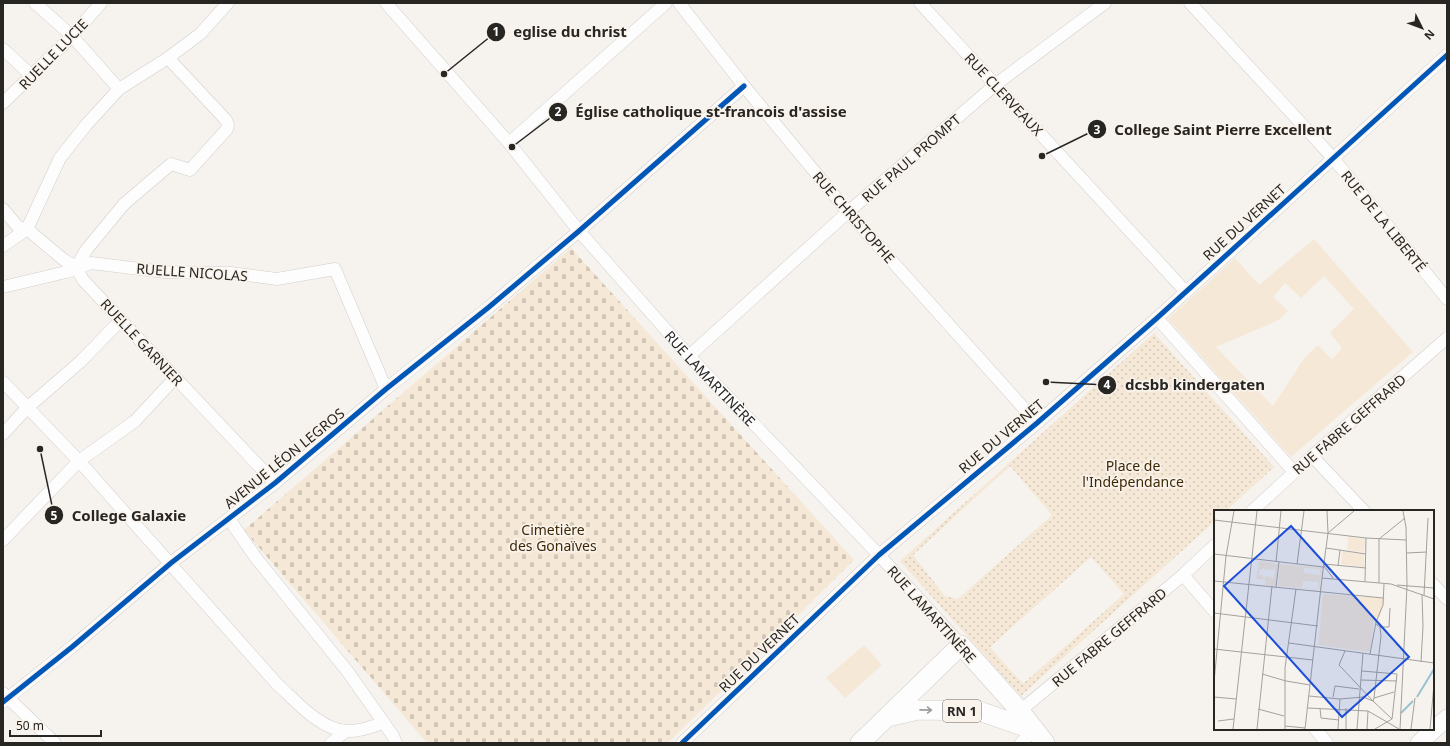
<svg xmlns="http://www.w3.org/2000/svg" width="1450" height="746" font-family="'Noto Sans',sans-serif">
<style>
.cemetery{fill:url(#cemetery-stones)}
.park{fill:url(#park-dots);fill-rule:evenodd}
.garden{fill:#f5e8d6;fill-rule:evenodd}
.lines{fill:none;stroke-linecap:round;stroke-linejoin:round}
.street-casing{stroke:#d1cecc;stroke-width:13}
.secondary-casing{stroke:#d1cecc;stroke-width:18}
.primary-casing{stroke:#d1cecc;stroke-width:20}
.street{stroke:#fefdfd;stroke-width:12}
.secondary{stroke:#fefdfd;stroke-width:17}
.primary{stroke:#fefdfd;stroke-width:19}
.cycleway-casing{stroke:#f9f3ec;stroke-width:8}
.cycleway{stroke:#0057b8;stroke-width:5}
.oneway{stroke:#9e9c9b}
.labels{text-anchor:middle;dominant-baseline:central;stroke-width:3.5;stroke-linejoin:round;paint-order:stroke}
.shield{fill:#f9f3ec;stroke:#67645f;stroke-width:1}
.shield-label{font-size:13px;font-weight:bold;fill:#282623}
.street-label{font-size:14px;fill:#282623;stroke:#f9f3ec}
.park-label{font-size:14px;fill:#3f2905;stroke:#f9f3ec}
.inset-river{fill:none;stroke:#9ac2d0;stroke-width:2}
.inset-road{fill:none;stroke:#a4a19d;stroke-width:1}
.view{fill:#1d4ed8;fill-opacity:0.15;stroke:#1d4ed8;stroke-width:2}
.inset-edge{fill:none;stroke:#282623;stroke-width:2}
.leader{fill:none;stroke:#282623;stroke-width:1.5}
.callout-dot{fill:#282623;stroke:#f9f3ec;stroke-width:1.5}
.mark-label{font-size:12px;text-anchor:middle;font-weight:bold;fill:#fff}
.callout-label{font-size:15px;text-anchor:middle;font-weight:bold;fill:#282623;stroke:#f9f3ec;stroke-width:3.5;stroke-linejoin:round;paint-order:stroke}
</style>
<defs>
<pattern id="cemetery-stones" width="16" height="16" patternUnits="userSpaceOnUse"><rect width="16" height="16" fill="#f5e8d6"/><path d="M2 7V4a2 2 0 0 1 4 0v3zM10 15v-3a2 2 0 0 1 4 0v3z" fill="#d2c7b7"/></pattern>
<pattern id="park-dots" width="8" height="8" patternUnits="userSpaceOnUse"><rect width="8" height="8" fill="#f5e8d6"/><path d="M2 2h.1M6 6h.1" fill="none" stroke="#d2c7b7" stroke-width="1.8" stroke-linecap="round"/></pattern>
</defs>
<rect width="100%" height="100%" fill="#f6f3ef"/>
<path class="cemetery" d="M571 248 854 560 668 743H427L244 530Z"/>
<path class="park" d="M1154 333 1274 467 1226 511H1215V521L1021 696 900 561ZM1010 466 1052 515 958 599 945 596 913 555ZM1091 557 1124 594 1023 684 990 647Z"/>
<path class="garden" d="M1314 239 1413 352 1291 457 1168 319 1235 258 1259 285ZM1324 276 1354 309 1330 333 1342 348 1332 360 1318 345 1305 357 1273 406 1216 347 1279 320 1288 311 1273 297 1285 283 1301 298Z
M864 645 882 665 845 698 826 678Z"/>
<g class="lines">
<defs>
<g id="street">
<path d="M35 3 72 36 119 89"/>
<path id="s1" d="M386 3 509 143 579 231 689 356 879 555 961 645"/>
<path d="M679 3 744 86 848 212 1037 423"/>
<path d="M920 3 1186 292"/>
<path d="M1190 3 1333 158 1447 299"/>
<path d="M3 49 32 76"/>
<path d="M3 103 72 36 101 3"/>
<path d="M509 143 666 3"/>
<path d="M3 209 18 227 27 229 33 234 64 260 76 267 83 280 275 483"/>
<path d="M3 246 27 229 60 158 87 124 119 89 168 58 200 34 228 3"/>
<path d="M76 267 87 249 124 204 171 164 190 170 227 129 228 125 226 120 168 58"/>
<path d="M3 287 66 272 91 263 165 272 231 273 277 279 335 269 386 389"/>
<path d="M1157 318 1294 472"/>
<path d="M689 356 848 212 995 85 1105 3"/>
<path d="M3 382 79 461 277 684C296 701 321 731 348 731 360 732 372 726 384 723"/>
<path d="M3 434 27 408 80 362 121 320"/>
<path d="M1312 456 1364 511"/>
<path d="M1252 511 1312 456 1447 338"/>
<path d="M229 519 256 558 348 672 393 736 396 743"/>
<path d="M3 540 79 461 135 421 175 378"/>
<path d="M1183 575 1215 612"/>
<path d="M1433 584 1447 599"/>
<path d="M3 693 55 743"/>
<path d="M3 702 72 647 171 563 275 483 386 389 489 307 579 231 744 86"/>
<path d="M1020 711 1183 575 1215 545"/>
<path d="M1315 729 1327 743"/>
<path d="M331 743 346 731"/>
<path d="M682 743 879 555 1037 423 1157 318 1447 55"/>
<path d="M1021 743 1034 730"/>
</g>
<path id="secondary" d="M1419 743 1447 718"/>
<path id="primary" d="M888 717 918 710 979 711 1034 730
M860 743 961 645 1020 711 1045 743"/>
</defs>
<use href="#street" class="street-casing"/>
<use href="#secondary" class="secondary-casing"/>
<use href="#primary" class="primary-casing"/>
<use href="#street" class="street"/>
<use href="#secondary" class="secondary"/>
<use href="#primary" class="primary"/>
<defs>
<path id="cycleway" d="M3 702 72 647 171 563 275 483 386 389 489 307 579 231 744 86
M682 743 879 555 1037 423 1157 318 1447 55"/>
</defs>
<use href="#cycleway" class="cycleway-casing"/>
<use href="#cycleway" class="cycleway"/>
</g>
<defs><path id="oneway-shaft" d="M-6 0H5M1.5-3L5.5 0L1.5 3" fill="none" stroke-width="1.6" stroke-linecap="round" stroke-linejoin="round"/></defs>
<use class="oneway" href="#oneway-shaft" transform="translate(926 710) rotate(1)"/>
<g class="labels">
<rect class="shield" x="943" y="700" width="38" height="22" rx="3"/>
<g class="shield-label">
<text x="962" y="711">RN 1</text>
</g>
<g class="street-label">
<text transform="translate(53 54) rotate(-46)">RUELLE LUCIE</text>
<text transform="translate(1004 94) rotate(47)">RUE CLERVEAUX</text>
<text transform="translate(911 158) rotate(-41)">RUE PAUL PROMPT</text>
<text transform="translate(854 217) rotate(49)">RUE CHRISTOPHE</text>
<text transform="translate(1384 221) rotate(51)">RUE DE LA LIBERTÉ</text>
<text transform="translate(1244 222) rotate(-42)">RUE DU VERNET</text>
<text transform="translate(192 272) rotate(4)">RUELLE NICOLAS</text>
<text transform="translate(142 342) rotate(47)">RUELLE GARNIER</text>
<text stroke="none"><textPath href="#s1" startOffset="496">RUE LAMARTINÈRE</textPath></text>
<text transform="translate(1349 424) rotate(-41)">RUE FABRE GEFFRARD</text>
<text transform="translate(1001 436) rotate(-40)">RUE DU VERNET</text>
<text transform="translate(284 458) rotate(-39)">AVENUE LÉON LEGROS</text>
<text transform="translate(932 614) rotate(48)">RUE LAMARTINÈRE</text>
<text transform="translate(1109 637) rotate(-40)">RUE FABRE GEFFRARD</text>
<text transform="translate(759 653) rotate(-44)">RUE DU VERNET</text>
</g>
<g class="park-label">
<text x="1133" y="465">Place de<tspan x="1133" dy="16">l'Indépendance</tspan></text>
<text x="553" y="529">Cimetière<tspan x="553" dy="16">des Gonaïves</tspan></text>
</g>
</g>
<g transform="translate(1214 510)">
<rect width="220" height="220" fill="#f6f3ef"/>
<path d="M109 84 171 88 166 107H160L156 142 104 135Z" fill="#f5e8d6"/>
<path d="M128 41 150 44V57L127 54ZM66 54 108 58 105 80 64 76ZM90 58 106 59V65L90 63ZM89 71 104 72V79L88 78Z" fill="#f5e8d6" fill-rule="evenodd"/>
<path d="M134 27 151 29 150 42 133 40ZM45 51 64 54 62 76 51 75V70L42 69ZM50 58 52 60 61 59 60 69 53 66 49 68V65H45L46 60Z" fill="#f5e8d6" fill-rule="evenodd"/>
<path class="inset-river" d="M203 187 220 159M187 203 199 191"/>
<path class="inset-road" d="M113 1 114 23M140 1 114 23 108 68 177 74 220 89M0 10 152 28 192 30M112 38 152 44M192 43 213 42M0 44 109 57M62 52 67 1M83 54 90 1M110 54 152 58M110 56 119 68M124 56 126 40M0 71 169 88M151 71 152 28M165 73V29L191 8M183 75 220 78M62 77 65 52M210 85 214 8M0 103 104 116M166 117H175L176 98M75 133 220 153M0 139 99 150M131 141 125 155 159 191 160 188 180 182M156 144 162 112 169 95 170 74M207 152 209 116 208 85M148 161 183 164 178 209M48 164 72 171 96 175M147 170 183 171M0 172 12 46 20 1M95 186 126 189 149 187 159 191 178 209M0 187 22 189M119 187 121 176 145 179M160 188 167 126 166 117 162 114M94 198 154 201 185 219M106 198 107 208 125 210M44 199 70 206M4 211 20 209M71 216 91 218M19 219 43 1M43 219 58 76M71 219V158L82 79M91 219 108 68M124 219 126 189M132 219V198M143 219 149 143M153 219 154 201M161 219 178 209M186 219 193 76 192 17 189 1M197 219 201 188M216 219 220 174"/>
<path class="view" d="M77 16 195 147 128 207 10 76Z"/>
<rect width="220" height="220" class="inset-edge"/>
</g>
<path class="leader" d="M444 74L496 32M512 147L558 112M1042 156L1097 129M1046 382L1107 385M40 449L54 515"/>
<g class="callout-dot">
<circle cx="444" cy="74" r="4"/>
<circle cx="512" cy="147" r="4"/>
<circle cx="1042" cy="156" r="4"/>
<circle cx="1046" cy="382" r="4"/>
<circle cx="40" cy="449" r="4"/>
<circle cx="496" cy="32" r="10"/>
<circle cx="558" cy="112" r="10"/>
<circle cx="1097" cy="129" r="10"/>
<circle cx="1107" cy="385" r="10"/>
<circle cx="54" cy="515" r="10"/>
</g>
<g class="mark-label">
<text x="496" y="36">1</text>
<text x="558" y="116">2</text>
<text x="1097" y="134">3</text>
<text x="1107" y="389">4</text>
<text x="54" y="520">5</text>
</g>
<g class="callout-label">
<text x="570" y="37">eglise du christ</text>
<text x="711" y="117">Église catholique st-francois d'assise</text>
<text x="1223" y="135">College Saint Pierre Excellent</text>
<text x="1195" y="390">dcsbb kindergaten</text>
<text x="129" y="521">College Galaxie</text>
</g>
<rect width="1450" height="746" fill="none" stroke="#282623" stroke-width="8"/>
<g transform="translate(1422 28) rotate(132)" stroke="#f9f3ec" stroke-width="3" paint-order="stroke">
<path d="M0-3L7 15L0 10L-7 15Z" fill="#282623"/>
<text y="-6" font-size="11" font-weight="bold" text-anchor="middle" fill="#282623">N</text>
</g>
<path d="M10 730v6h91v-6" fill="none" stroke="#282623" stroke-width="2"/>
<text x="16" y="730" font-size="12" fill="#282623" stroke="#f9f3ec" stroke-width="3" paint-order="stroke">50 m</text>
</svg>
